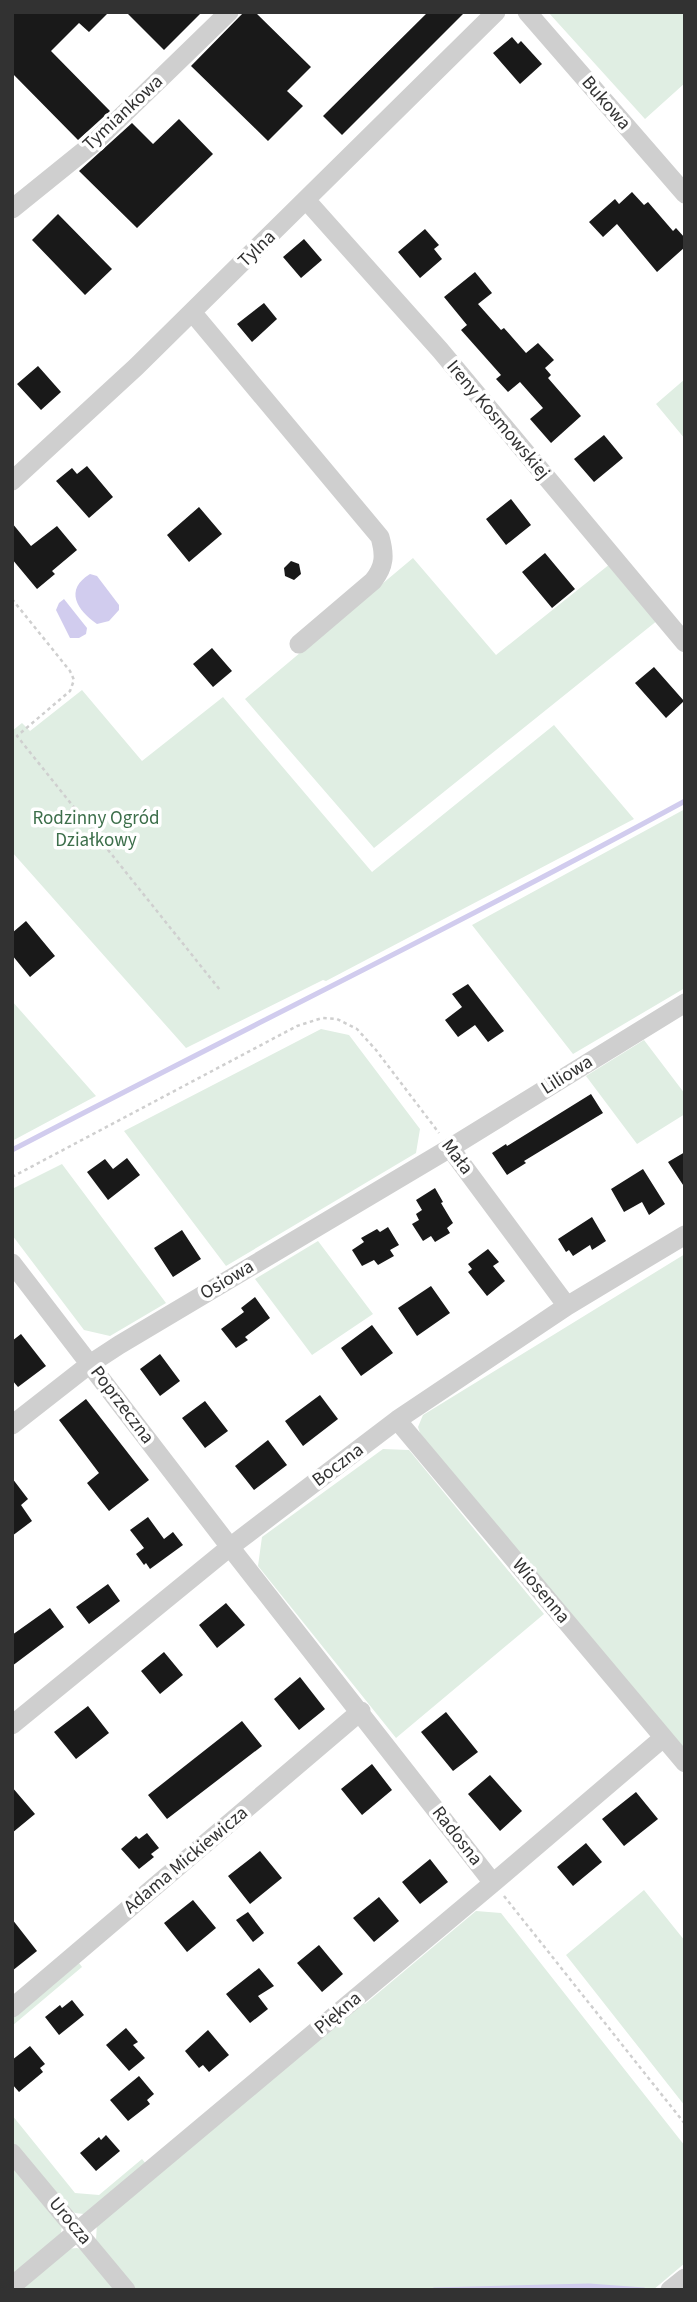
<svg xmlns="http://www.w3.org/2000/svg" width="697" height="2302" font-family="'Source Sans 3',sans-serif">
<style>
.green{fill:#e0eee3}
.water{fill:#d1ccee}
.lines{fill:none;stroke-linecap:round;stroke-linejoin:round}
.stream{stroke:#d1ccee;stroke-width:5}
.building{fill:#191919}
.path{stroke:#cfcfcf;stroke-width:2.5;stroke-dasharray:3.5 3.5;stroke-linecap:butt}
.minor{stroke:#cfcfcf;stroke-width:19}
.labels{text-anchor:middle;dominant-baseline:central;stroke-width:7;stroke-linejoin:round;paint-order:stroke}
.street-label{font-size:19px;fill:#323232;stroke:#fff}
.park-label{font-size:19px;fill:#3d6f4b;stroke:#fff}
</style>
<rect width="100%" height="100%" fill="#fff"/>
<path class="green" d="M548 12H685V83L645 119Z
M685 379V439L656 404Z
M413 558 496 655 610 564 658 620 374 848 245 699Z
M82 690 142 761 223 697 372 872 554 725 634 819 326 981 323 980 186 1048 12 852V731L22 723 30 731Z
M685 809V988L573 1054 472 925Z
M12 1001 96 1096 12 1141Z
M321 1029 349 1035 420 1129 416 1153 226 1266 124 1131Z
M644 1040 685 1094V1114L637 1144 586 1076Z
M62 1164 166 1303 110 1336 84 1330 12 1235V1189Z
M318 1241 373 1314 312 1355 255 1279Z
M685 1254V1755L421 1436 418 1427 423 1415Z
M383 1449 409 1450 544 1614 396 1738 258 1566 262 1537Z
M644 1890 685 1941V2106L566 1955Z
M476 1911 501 1913 685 2146V2263L653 2290H137L96 2240 97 2223 361 2001 365 2004Z
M79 1963 82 1967 12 2026V2018Z
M12 2115 75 2193 99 2195 142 2159 147 2165 84 2214 75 2213 69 2209 12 2145Z
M12 2161 62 2225 61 2233 12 2278Z
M77 2248 81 2249 118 2290H13L65 2249Z"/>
<path class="water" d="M90 574 97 576 119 605V610L109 621 97 624C77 610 64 590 90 574Z
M64 599 87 628 86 634 79 638H70L56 610 59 603Z"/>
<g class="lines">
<path class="stream" d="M12 1150C236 1033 463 922 685 801
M434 2290 589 2286 644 2290"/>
</g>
<path class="building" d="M12 12H109L89 32 79 23 51 51 110 111 78 140 12 73Z
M126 12H202L164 50Z
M244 12H255L311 67 287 91 303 106 268 141 191 66Z
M428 12H465L342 135 323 116Z
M512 37 518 44 521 41 542 64 520 84 493 53Z
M179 119 213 154 137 228 79 171 132 123 153 144Z
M632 192 644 205 648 202 673 231 676 228 685 238V247L657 272 617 224 603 237 589 222 615 199 619 204Z
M58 214 112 269 85 295 32 240Z
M425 229 439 245 434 249 442 259 420 278 398 252Z
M304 239 322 260 301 278 283 257Z
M475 272 492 293 478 304 501 330 504 328 526 353 538 343 554 360 545 368 551 375 548 378 581 416 551 443 530 419 543 408 520 382 508 392 496 379 501 375 461 330 467 325 444 297Z
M264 303 277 319 252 342 237 324Z
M38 366 61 392 41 410 17 384Z
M604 435 623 458 594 482 574 459Z
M87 466 113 497 89 518 56 481 72 468 77 474Z
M511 499 531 525 506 545 486 519Z
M199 507 222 534 189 562 167 535Z
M12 523 31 546 57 526 77 550 52 571 55 574 37 589 12 559Z
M545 553 575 589 552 608 522 572Z
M291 561 299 564 301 574 294 580 285 576 284 568Z
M212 648 232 671 213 687 193 664Z
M654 667 684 701 666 718 635 683Z
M26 921 55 956 30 977 12 955V933Z
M468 984 504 1031 488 1042 475 1025 458 1037 445 1020 462 1007 452 994Z
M591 1094 603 1113 524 1161 526 1163 507 1175 492 1153 506 1144 507 1146Z
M685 1152V1188L668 1162Z
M127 1158 140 1175 108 1200 87 1172 105 1159 113 1169Z
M643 1169 665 1204 649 1215 642 1202 624 1212 611 1189Z
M435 1188 443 1202 441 1203 453 1223 447 1228 450 1233 435 1242 431 1236 423 1241 412 1224 419 1220 416 1214 422 1210 416 1200Z
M592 1217 606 1241 592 1250 590 1245 573 1256 569 1250 566 1252 558 1239Z
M388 1227 399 1245 390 1250 394 1256 378 1265 374 1260 362 1266 352 1250 364 1242 361 1238 377 1229 380 1232Z
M182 1230 201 1259 173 1277 154 1248Z
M488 1249 499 1262 493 1266 505 1281 487 1296 468 1272 472 1269 468 1264Z
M431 1286 450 1313 417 1336 398 1308Z
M255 1297 270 1318 245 1337 248 1340 236 1348 221 1329 244 1312 241 1308Z
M372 1325 393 1353 361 1376 341 1348Z
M21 1334 46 1366 18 1387 12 1380V1341Z
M160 1354 180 1381 160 1396 140 1369Z
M320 1395 338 1419 303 1446 285 1421Z
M86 1399 149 1480 109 1511 87 1483 99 1473 59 1420Z
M205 1401 228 1431 205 1448 182 1418Z
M268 1440 287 1465 254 1490 235 1466Z
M12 1478 28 1499 21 1505 32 1521 12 1536Z
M148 1517 164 1539 173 1532 183 1545 150 1569 146 1563 144 1565 136 1554 144 1548 130 1530Z
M108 1584 120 1601 89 1624 76 1607Z
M226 1603 245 1625 217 1648 199 1625Z
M50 1608 64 1627 12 1666V1635Z
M164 1652 183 1675 160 1694 141 1671Z
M300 1677 325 1709 299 1730 274 1699Z
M88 1706 109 1733 76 1759 54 1732Z
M446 1712 478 1752 453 1771 421 1732Z
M242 1721 262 1746 167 1819 148 1795Z
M372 1764 392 1790 362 1815 341 1789Z
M490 1775 522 1811 500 1831 468 1794Z
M12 1787 35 1814 12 1833Z
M636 1792 658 1819 624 1846 602 1819Z
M147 1833 159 1848 151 1854 154 1857 139 1869 121 1849 136 1836 139 1839Z
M586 1843 602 1862 573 1886 557 1867Z
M260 1851 282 1878 250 1904 228 1876Z
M430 1859 448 1882 420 1904 402 1882Z
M379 1897 399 1921 374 1942 353 1918Z
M193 1900 216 1928 187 1952 164 1923Z
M248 1912 264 1933 253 1942 236 1920Z
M12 1919 37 1951 12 1971Z
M319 1945 343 1974 322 1992 297 1963Z
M259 1968 274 1986 258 1996 268 2009 250 2023 226 1994Z
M72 2000 84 2015 59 2035 45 2017 60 2005 62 2008Z
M126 2028 138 2042 133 2045 145 2058 129 2071 106 2045Z
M208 2030 229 2055 209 2072 203 2065 199 2068 185 2051Z
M30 2046 45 2064 40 2068 43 2072 19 2092 12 2084V2060Z
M139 2076 154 2094 147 2100 150 2104 128 2121 110 2100Z
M106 2135 120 2151 96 2171 80 2153 99 2137 101 2140Z"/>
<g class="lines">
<path class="path" d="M12 599 70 671 74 680 70 691 17 736 220 990
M12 1177 297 1026 322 1018 337 1019 357 1029 376 1050 439 1133
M504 1896 685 2124"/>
<path class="minor" d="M527 12 685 194
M307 201 440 350 685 643
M12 209 95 142 229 12
M192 312 380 537C385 555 385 566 373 581L299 644
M12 481 136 367 496 12
M450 1148 567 1306
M12 1263 230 1547 493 1883
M397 1420 685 1763
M12 1425 90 1364 119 1345 450 1148 685 1003
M12 1725 230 1547 397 1420 567 1306 685 1235
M12 2008 361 1711
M12 2153 126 2290
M12 2286 493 1883 663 1738
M670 2290 685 2278"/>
</g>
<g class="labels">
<g class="street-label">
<text transform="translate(606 103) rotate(49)">Bukowa</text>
<text transform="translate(123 113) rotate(-43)">Tymiankowa</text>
<text transform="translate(257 249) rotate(-44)">Tylna</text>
<text transform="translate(498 420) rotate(50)">Ireny Kosmowskiej</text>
<text transform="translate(567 1075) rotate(-32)">Liliowa</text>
<text transform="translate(457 1157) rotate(53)">Mała</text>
<text transform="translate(227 1280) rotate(-31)">Osiowa</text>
<text transform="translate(122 1405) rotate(53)">Poprzeczna</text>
<text transform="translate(338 1465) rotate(-37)">Boczna</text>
<text transform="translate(541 1591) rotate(50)">Wiosenna</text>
<text transform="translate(457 1836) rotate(52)">Radosna</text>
<text transform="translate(186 1860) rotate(-40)">Adama Mickiewicza</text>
<text transform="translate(338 2013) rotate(-40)">Piękna</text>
<text transform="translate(70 2221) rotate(50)">Urocza</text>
</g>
<g class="park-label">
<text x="96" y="818">Rodzinny Ogród<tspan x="96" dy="22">Działkowy</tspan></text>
</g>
</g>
<rect width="697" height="2302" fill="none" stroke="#323232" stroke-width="28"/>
</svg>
